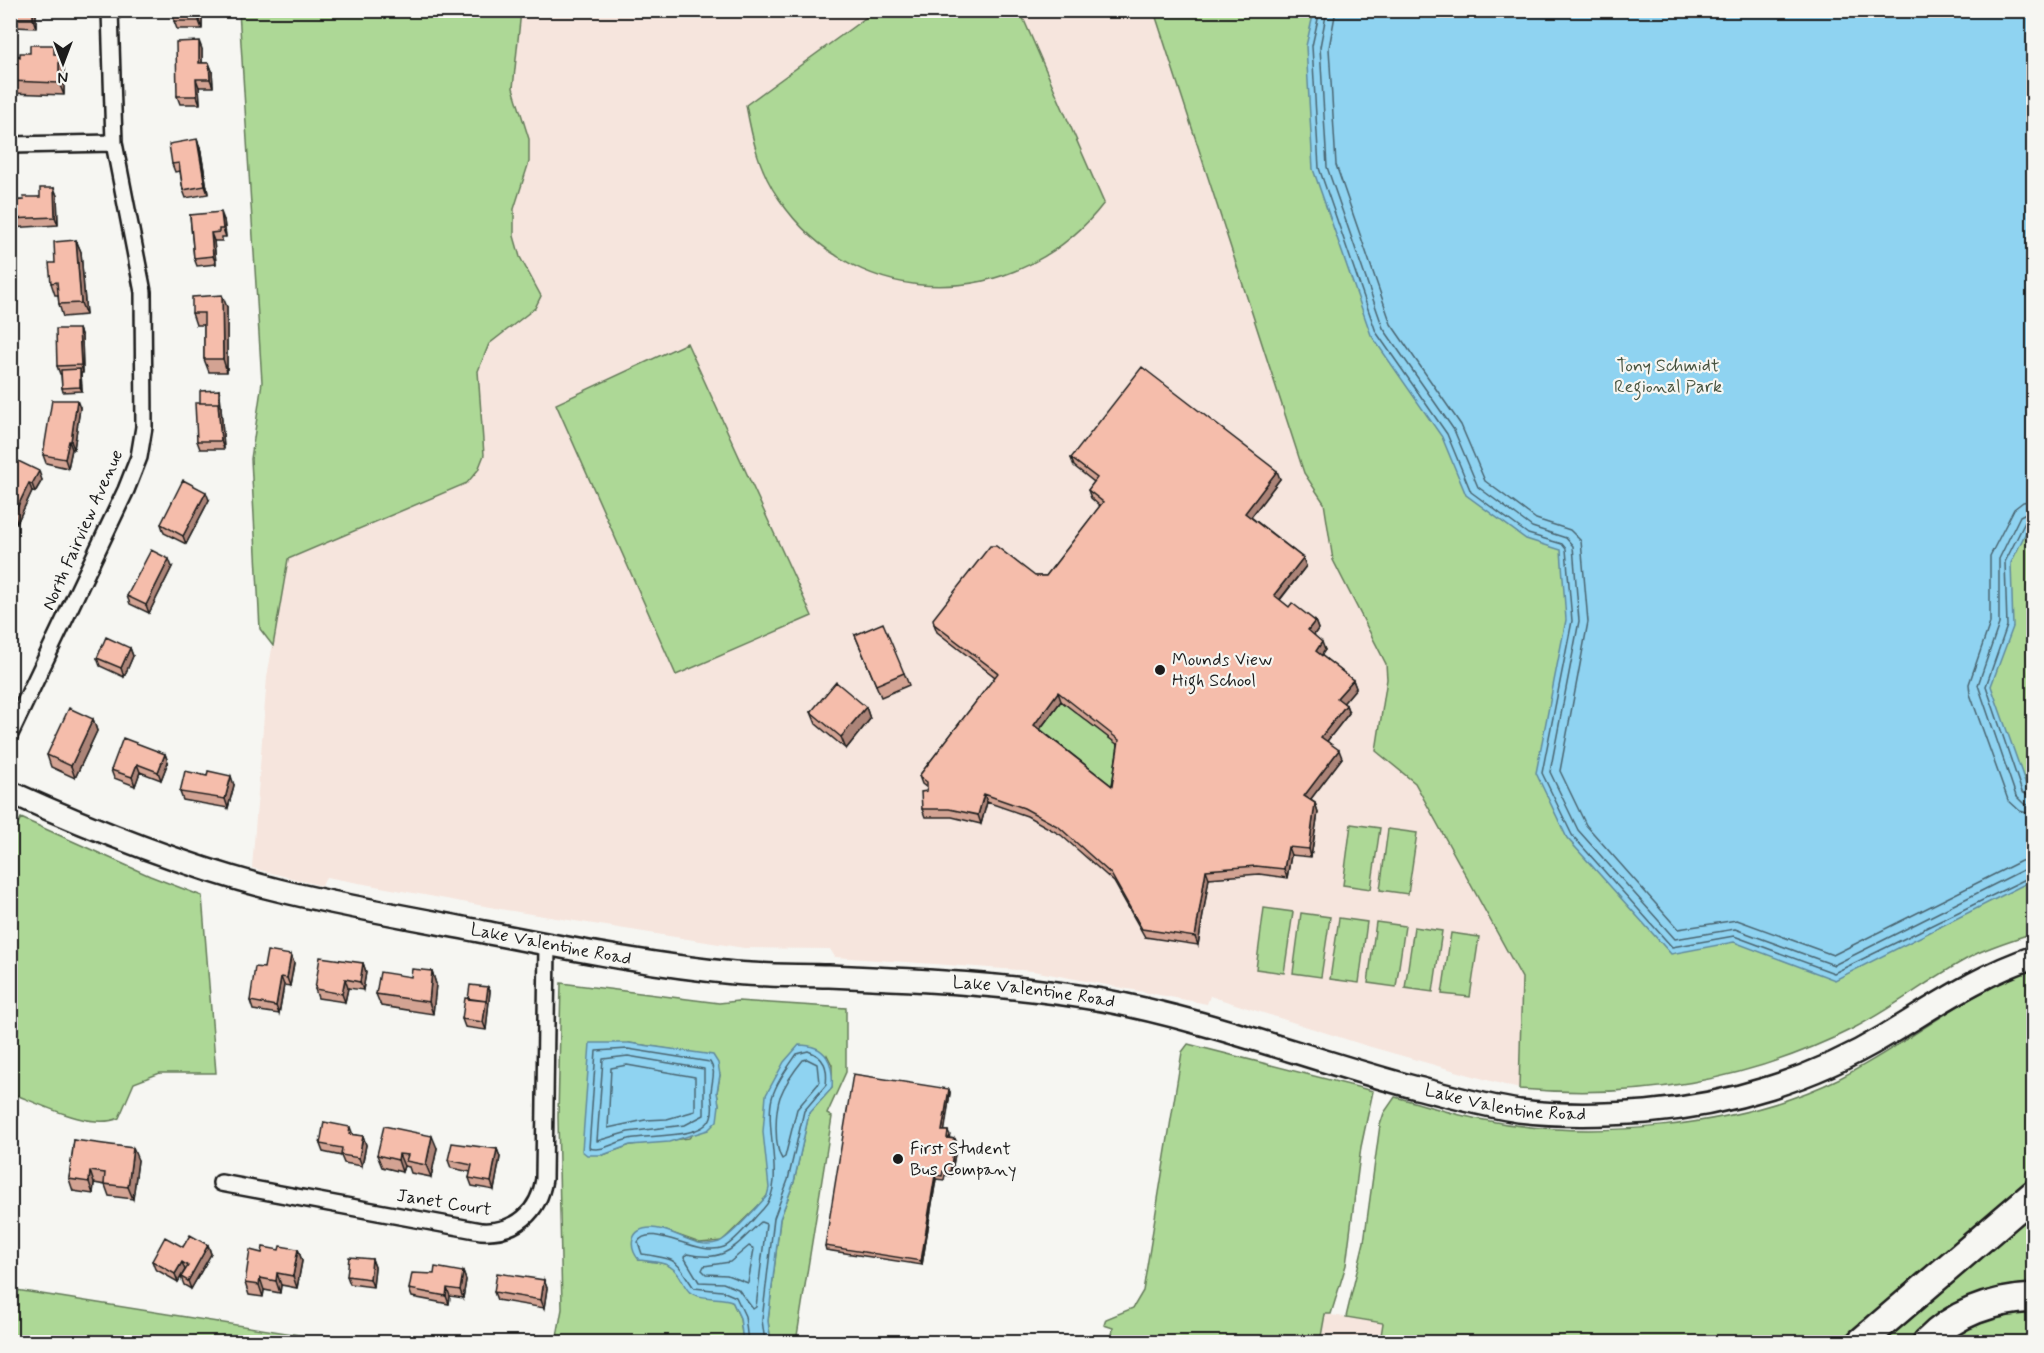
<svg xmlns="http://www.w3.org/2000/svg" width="2044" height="1353" font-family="Mynerve,sans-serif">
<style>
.built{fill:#f6e5dd}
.green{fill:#add896;stroke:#647a59;stroke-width:1.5;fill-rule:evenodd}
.water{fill:#8fd3f1;stroke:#618a9c;stroke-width:1.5}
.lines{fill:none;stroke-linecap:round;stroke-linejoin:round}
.shore{stroke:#4a6571;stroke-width:1.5}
.street-casing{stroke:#1c1c1c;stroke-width:20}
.secondary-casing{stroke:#1c1c1c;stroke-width:26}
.highway-casing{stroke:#1c1c1c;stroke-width:32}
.street{stroke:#f6f6f2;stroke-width:15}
.secondary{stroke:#f6f6f2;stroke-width:21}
.highway{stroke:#f6f6f2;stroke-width:27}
.wall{fill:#d3a393;stroke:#1c1c1c;stroke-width:1.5;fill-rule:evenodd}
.shaded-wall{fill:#ac8478;stroke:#1c1c1c;stroke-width:1.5}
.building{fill:#f5bdab;stroke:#1c1c1c;stroke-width:1.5;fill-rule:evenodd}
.poi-dot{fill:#1c1c1c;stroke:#f6f6f2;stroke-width:2}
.labels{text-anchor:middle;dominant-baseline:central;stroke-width:4.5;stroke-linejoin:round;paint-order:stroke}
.park-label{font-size:18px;fill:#485441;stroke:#f6f6f2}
.street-label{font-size:18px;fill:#1c1c1c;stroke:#f6f6f2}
.poi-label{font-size:18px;fill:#1c1c1c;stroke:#f6f6f2;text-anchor:start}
</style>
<rect width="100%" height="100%" fill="#f6f6f2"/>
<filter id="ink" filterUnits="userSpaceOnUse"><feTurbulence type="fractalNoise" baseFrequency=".0167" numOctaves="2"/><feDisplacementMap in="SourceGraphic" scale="12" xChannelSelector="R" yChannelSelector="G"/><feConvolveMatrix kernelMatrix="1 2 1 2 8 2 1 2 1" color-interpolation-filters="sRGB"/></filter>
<g filter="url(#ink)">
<path class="built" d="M521 11H1154L1304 473 1324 502 1333 560 1386 664 1387 679 1376 751 1415 783 1522 979 1519 1089 1364 1045 1210 996 1207 1004 1033 971 835 957 830 949 744 948 506 910 326 877 322 886 252 868 267 677 288 559 467 483 484 455 478 371 489 344 535 308 541 296 520 257 514 236V209L529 139 513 88Z
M1325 1314 1383 1323 1380 1342H1320Z"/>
<path class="green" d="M239 11H521L513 88 529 139V162L514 209V236L520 257 541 296 535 308 489 344 478 371 484 455 478 470 467 483 288 559 273 646 260 629 251 459 262 382Z
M875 11H1020L1104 203C1020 312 858 316 779 199 759 171 752 138 746 105Z
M1154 11H2033V933C2015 939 1995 945 1978 953 1935 974 1897 1006 1854 1028 1747 1082 1638 1099 1519 1089L1522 978 1415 783 1376 751 1387 679 1386 664 1333 560 1324 503 1304 473Z
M687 343 812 616 676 675 556 404Z
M1061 701 1122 748 1115 794 1037 733Z
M21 818 150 876 202 896 216 1073H160L134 1083 119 1118C91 1131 38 1103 11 1093L10 837Z
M1351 824 1380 828 1371 889 1343 885Z
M1388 829 1417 833 1408 894 1380 890Z
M1264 908 1293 912 1284 973 1256 969Z
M1301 913 1330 917 1321 977 1293 973Z
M1339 918 1367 922 1359 983 1330 979Z
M1376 922 1405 926 1396 987 1368 983Z
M1414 927 1442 931 1433 992 1405 988Z
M1451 933 1479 937 1470 997 1442 994Z
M2033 969V1188L1853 1342H1380L1383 1323 1346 1317 1364 1242 1380 1125 1384 1113 1395 1097C1423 1104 1451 1114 1479 1119 1587 1142 1740 1128 1840 1078 1907 1045 1963 994 2033 969Z
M561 983 719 1003 738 1001 846 1008V1072L827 1114 832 1117 796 1342H771L768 1321 780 1219 794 1182 809 1113 832 1088V1065L827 1055 767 1196 760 1204 722 1241 700 1243 663 1230 639 1260C674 1264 671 1262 690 1292L721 1296 732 1301 740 1318 743 1342H556L562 1309 558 1117ZM629 1043 713 1056 720 1075 717 1092 719 1105 689 1138 630 1145 603 1155Z
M1188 1044 1373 1091 1361 1147 1346 1265 1331 1314H1325L1320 1342H1111L1113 1328 1104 1325 1106 1319 1133 1308 1143 1291 1182 1052Z
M2033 1209V1292L1919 1342H1876Z
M10 1289 343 1342H11Z
M2033 1310V1342H1947C1971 1320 2001 1313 2033 1310Z"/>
<path class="water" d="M1314 11H2033V518L2011 563 2013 627 1991 686 2028 790 2033 793V880L1835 980 1734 942 1671 954 1567 838 1536 773 1566 620 1561 550 1526 539 1466 495 1442 437 1371 335 1313 169 1306 46Z
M590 1043H629L713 1055 718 1063 720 1075 717 1092 719 1105 717 1121 708 1130 669 1142 630 1145 603 1155H587L582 1151Z
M799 1045C827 1045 834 1063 832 1088L809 1114 794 1182 780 1219 768 1321 771 1342H743L740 1318 732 1301C720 1296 700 1300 691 1293 686 1290 683 1282 680 1277 670 1261 657 1262 639 1260 628 1247 630 1228 651 1228 675 1228 695 1251 719 1242 731 1237 757 1207 767 1196L769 1188 763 1132 766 1095 784 1062Z"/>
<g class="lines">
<path class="shore" d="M1320 10 1312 46 1319 168 1376 332 1447 434 1471 492 1528 534 1562 544 1566 549 1572 621 1542 773 1572 835 1672 947 1734 936 1834 973 2034 875
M1327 10 1320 47 1327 167 1383 328 1454 430 1478 487 1532 527 1566 538 1573 546 1579 621 1550 772 1578 830 1675 939 1735 929 1834 965 2025 869 2034 867
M1336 10 1329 48 1336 165 1391 324 1461 425 1485 481 1536 519 1570 530 1581 541 1588 622 1560 771 1586 825 1678 929 1737 920 1833 955 2021 861 2034 858
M2034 500 2023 502 2014 509 1990 556V623L1969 684 1970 694 2008 800 2020 811 2034 815
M2034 509 2020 516 1999 559V624L1978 685 2016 796 2024 804 2034 806
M2034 517 2026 520 2005 562 2007 626 1986 686 2022 792 2034 798
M628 1049 710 1062C717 1072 711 1082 711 1094 712 1102 714 1108 711 1117 703 1140 648 1134 629 1139 615 1142 603 1152 589 1148L596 1051Z
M628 1056 704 1069V1115L685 1125 628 1132 597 1141 603 1059Z
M807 1059 817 1064 819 1083 797 1109 785 1157 782 1159C774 1147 775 1112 780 1097 785 1084 794 1071 803 1060Z
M627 1065 695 1077V1111L667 1119 645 1120 608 1128 611 1068Z
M761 1222 766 1224 756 1307 753 1309 738 1289 723 1283 699 1282 684 1257 687 1254C727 1263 734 1246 761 1222Z
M749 1246 754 1249 748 1283 727 1275 706 1274 702 1270 704 1266 730 1262Z
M748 1342 745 1316 736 1297 722 1291 694 1288C673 1258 680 1260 642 1254L638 1242C650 1221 699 1258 724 1247 735 1242 754 1218 763 1209 787 1185 764 1131 772 1098 776 1083 788 1067 797 1054L808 1051C825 1057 828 1068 826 1085L804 1111 788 1180 774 1218 762 1320 765 1342"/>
<defs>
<path id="street" d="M10 145 114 143
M10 734 126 490 139 457 144 427 143 292 114 143 110 10
M221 1183 481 1231C516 1233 539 1212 544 1179L547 944"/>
<g id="secondary">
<path id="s1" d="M10 792C96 831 186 867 278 890 346 907 416 918 484 932 567 948 650 965 734 973 766 976 797 975 829 976 921 980 1011 984 1102 1000 1209 1020 1311 1060 1417 1088 1450 1096 1485 1106 1519 1111 1561 1116 1604 1115 1646 1112 1729 1105 1814 1079 1885 1036 1934 1007 1979 975 2034 957"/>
</g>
<path id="highway" d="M1861 1342 2034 1194
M1927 1342C1956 1312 1992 1300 2034 1298"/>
</defs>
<use href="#street" class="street-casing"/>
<use href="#secondary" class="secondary-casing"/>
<use href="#highway" class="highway-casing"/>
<use href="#street" class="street"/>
<use href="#secondary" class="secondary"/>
<use href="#highway" class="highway"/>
</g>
<path class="wall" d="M12 10H36V28L15 27 12 19Z
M174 10H202V29H177L174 21Z
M202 49V63H209L212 71 213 87H199L200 104H180L177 96Z
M57 54 64 67V95L10 93V56Z
M200 147 208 194 186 198 183 190 180 171 175 172 172 164Z
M54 188 57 196 58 225 10 228V201L24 200 40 197Z
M190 215 224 220 226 237H222V241H214L216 264 197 266 194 258Z
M76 240 81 252 86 315 63 317 59 304 58 295H55L51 283 55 263Z
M227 307V372H209L204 359V325H196L192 313Z
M79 329 82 337 83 373H81L82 391 63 392 62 388 61 374H60L57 366Z
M219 390 220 394 224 449H200L197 441 200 403Z
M80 408 74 449H72L68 468 46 463 43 455Z
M1071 458 1280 479 1251 517 1303 558 1306 566 1280 600 1289 607 1315 621 1318 629 1314 635 1325 650 1321 655 1353 680 1356 688 1343 703 1346 705 1349 713 1327 741 1342 758 1310 800 1315 803 1318 812 1311 857 1291 855 1287 878 1259 874 1209 878 1198 945 1145 937 1114 882 1061 835 1027 816 987 802 981 824 952 817H925L922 809 927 788 922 784 919 776 995 677 937 632 934 624 1035 576H1046L1100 506 1091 498 1088 490 1094 482 1074 466ZM1061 701 1118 745 1112 786 1040 729Z
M10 466 42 480 35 492 32 491 17 523 10 519Z
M209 500 186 544 164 533 161 524Z
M172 567 149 613 130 604 127 596Z
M855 635 904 673 909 685 881 697Z
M130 648 133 656 124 677 100 666 97 658Z
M866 707 870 719 846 749 816 724 811 712Z
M93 719 97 731 75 778 51 767 47 755Z
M165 754 168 762 161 780 140 772 135 786 114 778 111 770Z
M234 785 228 808 183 800 180 792Z
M291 955 294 963 290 986 284 985 279 1014 253 1010 250 1001 264 968Z
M363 963 366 972 363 990 348 988 345 1002 318 998 315 989Z
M432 971 436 984 433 1014 381 1006 376 994Z
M488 987 490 991 486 1030 465 1027 462 1019 469 999Z
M950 1093 944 1131H948L950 1135 949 1138 955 1139 957 1143 951 1176 945 1175 944 1180 936 1179 922 1265 826 1250 825 1246Z
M350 1127 353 1135 363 1136 366 1145 362 1166 344 1163 341 1156 323 1152 320 1144Z
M74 1140 138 1160 133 1199 109 1196 105 1185 94 1183 93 1194 73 1191 69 1179Z
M437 1148 431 1177 411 1173 409 1167 404 1166 402 1172 382 1167 377 1155Z
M497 1149 500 1157 494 1190 472 1186 469 1178 471 1172 451 1168 448 1160Z
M208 1245 211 1254 191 1289 184 1285 181 1277 185 1270 178 1282 155 1269 152 1261 183 1247Z
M298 1249 302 1261 297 1288 281 1285 280 1293 264 1290 263 1297 249 1295 245 1283 262 1253Z
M372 1259 375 1267 373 1287 350 1284 347 1276Z
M463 1272 466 1280 463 1298 450 1296 449 1304 412 1297 409 1289 434 1274Z
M544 1280 547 1288 544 1308 497 1300 494 1292Z"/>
<path class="shaded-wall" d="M33 10H36V28L33 19Z
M199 10H202V29L199 21Z
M199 41 202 49V71L199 63Z
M59 54 64 67V95L59 83Z
M209 63 212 71 213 87 210 79Z
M196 79 199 87 200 104 197 96Z
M197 139 200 147 208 194 205 186Z
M54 188 57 196 58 225 55 217Z
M221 212 224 220 226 237 223 229Z
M211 233 214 241 216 264 213 256Z
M76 240 81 252 86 315 81 303Z
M222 295 227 307V372L223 359Z
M79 329 82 337 83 373 81 365Z
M80 369 81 374 82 391 80 387Z
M219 390 220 394 224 449 221 441 218 403Z
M77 400 80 408 74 449 71 441Z
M69 441 72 449 68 468 65 459Z
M39 471 42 480 35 492 32 484Z
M1277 471 1280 479 1248 521 1245 513Z
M29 483 32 491 17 523 14 514Z
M206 492 209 500 186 544 183 536Z
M1303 558 1306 566 1277 603 1274 595Z
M169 559 172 567 149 613 146 605Z
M1315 621 1318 629 1311 639 1308 630Z
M1322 642 1325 650 1319 659 1316 651Z
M130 648 133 656 124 677 121 668Z
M1353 680 1356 688 1340 707 1337 698Z
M1058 692 1061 701 1037 733 1034 725Z
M1346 705 1349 713 1324 745 1321 737Z
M866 707 870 719 846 749 841 737Z
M93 719 97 731 75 778 71 766Z
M1339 750 1342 758 1307 804 1304 796Z
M165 754 168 762 161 780 158 772Z
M137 764 140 772 135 786 132 777Z
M231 776 234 785 228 808 225 799Z
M984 794 987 802 981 824 978 815Z
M1315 803 1318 812 1311 857 1309 849Z
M1288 847 1291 855 1287 878 1284 869Z
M1206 870 1209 878 1198 945 1195 937Z
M291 955 294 963 290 986 287 978Z
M363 963 366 972 363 990 360 982Z
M432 971 436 984 433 1014 429 1002Z
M281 977 284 985 279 1014 276 1006Z
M345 979 348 988 345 1002 342 994Z
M488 987 490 991 486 1030 483 1022Z
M949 1089 950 1093 944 1135 942 1131Z
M363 1136 366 1145 362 1166 359 1158Z
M432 1136 437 1148 431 1177 426 1165Z
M955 1139 957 1143 951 1176 950 1172Z
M133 1148 138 1160 133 1199 128 1187Z
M497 1149 500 1157 494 1190 491 1182Z
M399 1154 404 1166 402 1172 398 1160Z
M90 1171 94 1183 93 1194 89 1182Z
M935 1175 936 1179 922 1265 921 1261Z
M208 1245 211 1254 191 1289 188 1281Z
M298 1249 302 1261 297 1288 293 1276Z
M372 1259 375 1267 373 1287 370 1279Z
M182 1262 185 1270 178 1282 175 1274Z
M463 1272 466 1280 463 1298 460 1290Z
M277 1273 281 1285 280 1293 276 1281Z
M260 1278 264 1290 263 1297 259 1285Z
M544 1280 547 1288 544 1308 541 1300Z
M447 1288 450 1296 449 1304 446 1296Z"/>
<path class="building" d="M12 10H33V19H12Z
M174 10H199V21H174Z
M199 41V63H209L210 79H196L197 96H177L176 42Z
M30 45H54V54H59V83L10 81V56L20 57V53H30Z
M197 139 205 186 183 190 179 163 172 164 169 144Z
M40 188H54L55 217 10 219V201L24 200 23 197H40Z
M221 212 223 229H219V232L211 233 213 256 194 258 190 215Z
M76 240 81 303 59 304 57 282 51 283 49 263H55L54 242Z
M222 295 223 359H204V313H192V297Z
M56 329H79L81 365 57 366Z
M1142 367 1277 471 1245 513 1303 558 1274 595 1289 607 1292 603 1315 621 1308 630 1322 642 1316 651 1353 680 1337 698 1346 705 1321 737 1339 750 1304 796 1315 803 1309 849 1288 847 1284 869 1256 866 1206 870 1195 937 1142 929 1111 874 1059 827 1024 808 984 794 978 815 949 809H922L921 792 927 791V782L919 776 998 673 934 624 933 619 990 546H996L1035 576H1046L1103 502 1088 490 1097 478 1071 458ZM1058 692 1119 740 1112 786 1034 725Z
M80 369V387L62 388 61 370Z
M219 390V407L218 403H200V391Z
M52 400H77L71 441H69L65 459 43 455Z
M195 403H218L221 441H197Z
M14 459 39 471 32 484 29 483 14 514 10 513V478L13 474 10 473V466Z
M183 480 206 492 183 536 161 524Z
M151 550 169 559 146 605 127 596Z
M883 623 904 673 876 685 855 635Z
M106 637 130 648 121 668 97 658Z
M836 682 866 707 841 737 811 712Z
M69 708 93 719 71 766 47 755Z
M123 738 165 754 158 772 137 764 132 777 111 770Z
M185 771 207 776 208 771 231 776 225 799 180 792Z
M267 951 291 955 287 978 281 977 276 1006 250 1001 255 967 264 968Z
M320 957 363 963 360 982 345 979 342 994 315 989Z
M412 969 432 971 429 1002 376 994 380 972 411 977Z
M470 985 488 987 486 1002V1001L468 999Z
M465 998 486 1001 483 1022 462 1019Z
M853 1074 949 1089 942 1131H948L947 1138 955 1139 950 1172 943 1171 942 1176 935 1175 921 1261 825 1246Z
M324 1122 350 1127 349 1134 363 1136 359 1158 341 1155 342 1148 320 1144Z
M384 1126 432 1136 426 1165 406 1161 408 1155 399 1154 398 1160 377 1155Z
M74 1140 133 1148 128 1187 104 1184 105 1173 90 1171 89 1182 69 1179Z
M452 1143 497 1149 491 1182 469 1178 472 1165 448 1160Z
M190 1235 208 1245 188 1281 181 1277 188 1266 182 1262 175 1274 152 1261 165 1237 183 1247Z
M280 1246 298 1249 293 1276 277 1273 276 1281 260 1278 259 1285 245 1283 250 1250 262 1253 263 1247 279 1250Z
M349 1257 372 1259 370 1279 347 1276Z
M435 1267 463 1272 460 1290 447 1288 446 1296 409 1289 412 1273 434 1274Z
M497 1273 544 1280 541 1300 494 1292Z"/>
</g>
<g class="poi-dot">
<circle cx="1160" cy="670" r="6"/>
<circle cx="898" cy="1159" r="6"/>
</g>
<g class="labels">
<g class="park-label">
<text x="1668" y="366">Tony Schmidt<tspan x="1668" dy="21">Regional Park</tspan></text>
</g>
<g class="street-label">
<text transform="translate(83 530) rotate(-66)">North Fairview Avenue</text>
<text stroke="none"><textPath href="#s1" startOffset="564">Lake Valentine Road</textPath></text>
<text stroke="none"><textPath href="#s1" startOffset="1050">Lake Valentine Road</textPath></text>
<text stroke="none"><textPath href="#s1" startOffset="1536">Lake Valentine Road</textPath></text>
<text transform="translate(444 1203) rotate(9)">Janet Court</text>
</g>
<g class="poi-label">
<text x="1172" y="660">Mounds View<tspan x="1172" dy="21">High School</tspan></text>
<text x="910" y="1149">First Student<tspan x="910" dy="21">Bus Company</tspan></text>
</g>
</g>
<rect width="2044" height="1353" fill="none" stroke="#f6f6f2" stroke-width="36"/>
<rect x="18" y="18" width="2008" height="1317" fill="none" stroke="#1c1c1c" stroke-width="2" filter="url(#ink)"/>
<g transform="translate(63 63) rotate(180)" stroke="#f6f6f2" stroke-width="4.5" paint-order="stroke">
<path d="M0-4.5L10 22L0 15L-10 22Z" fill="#1c1c1c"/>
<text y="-9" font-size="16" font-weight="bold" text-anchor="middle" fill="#1c1c1c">N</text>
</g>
</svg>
